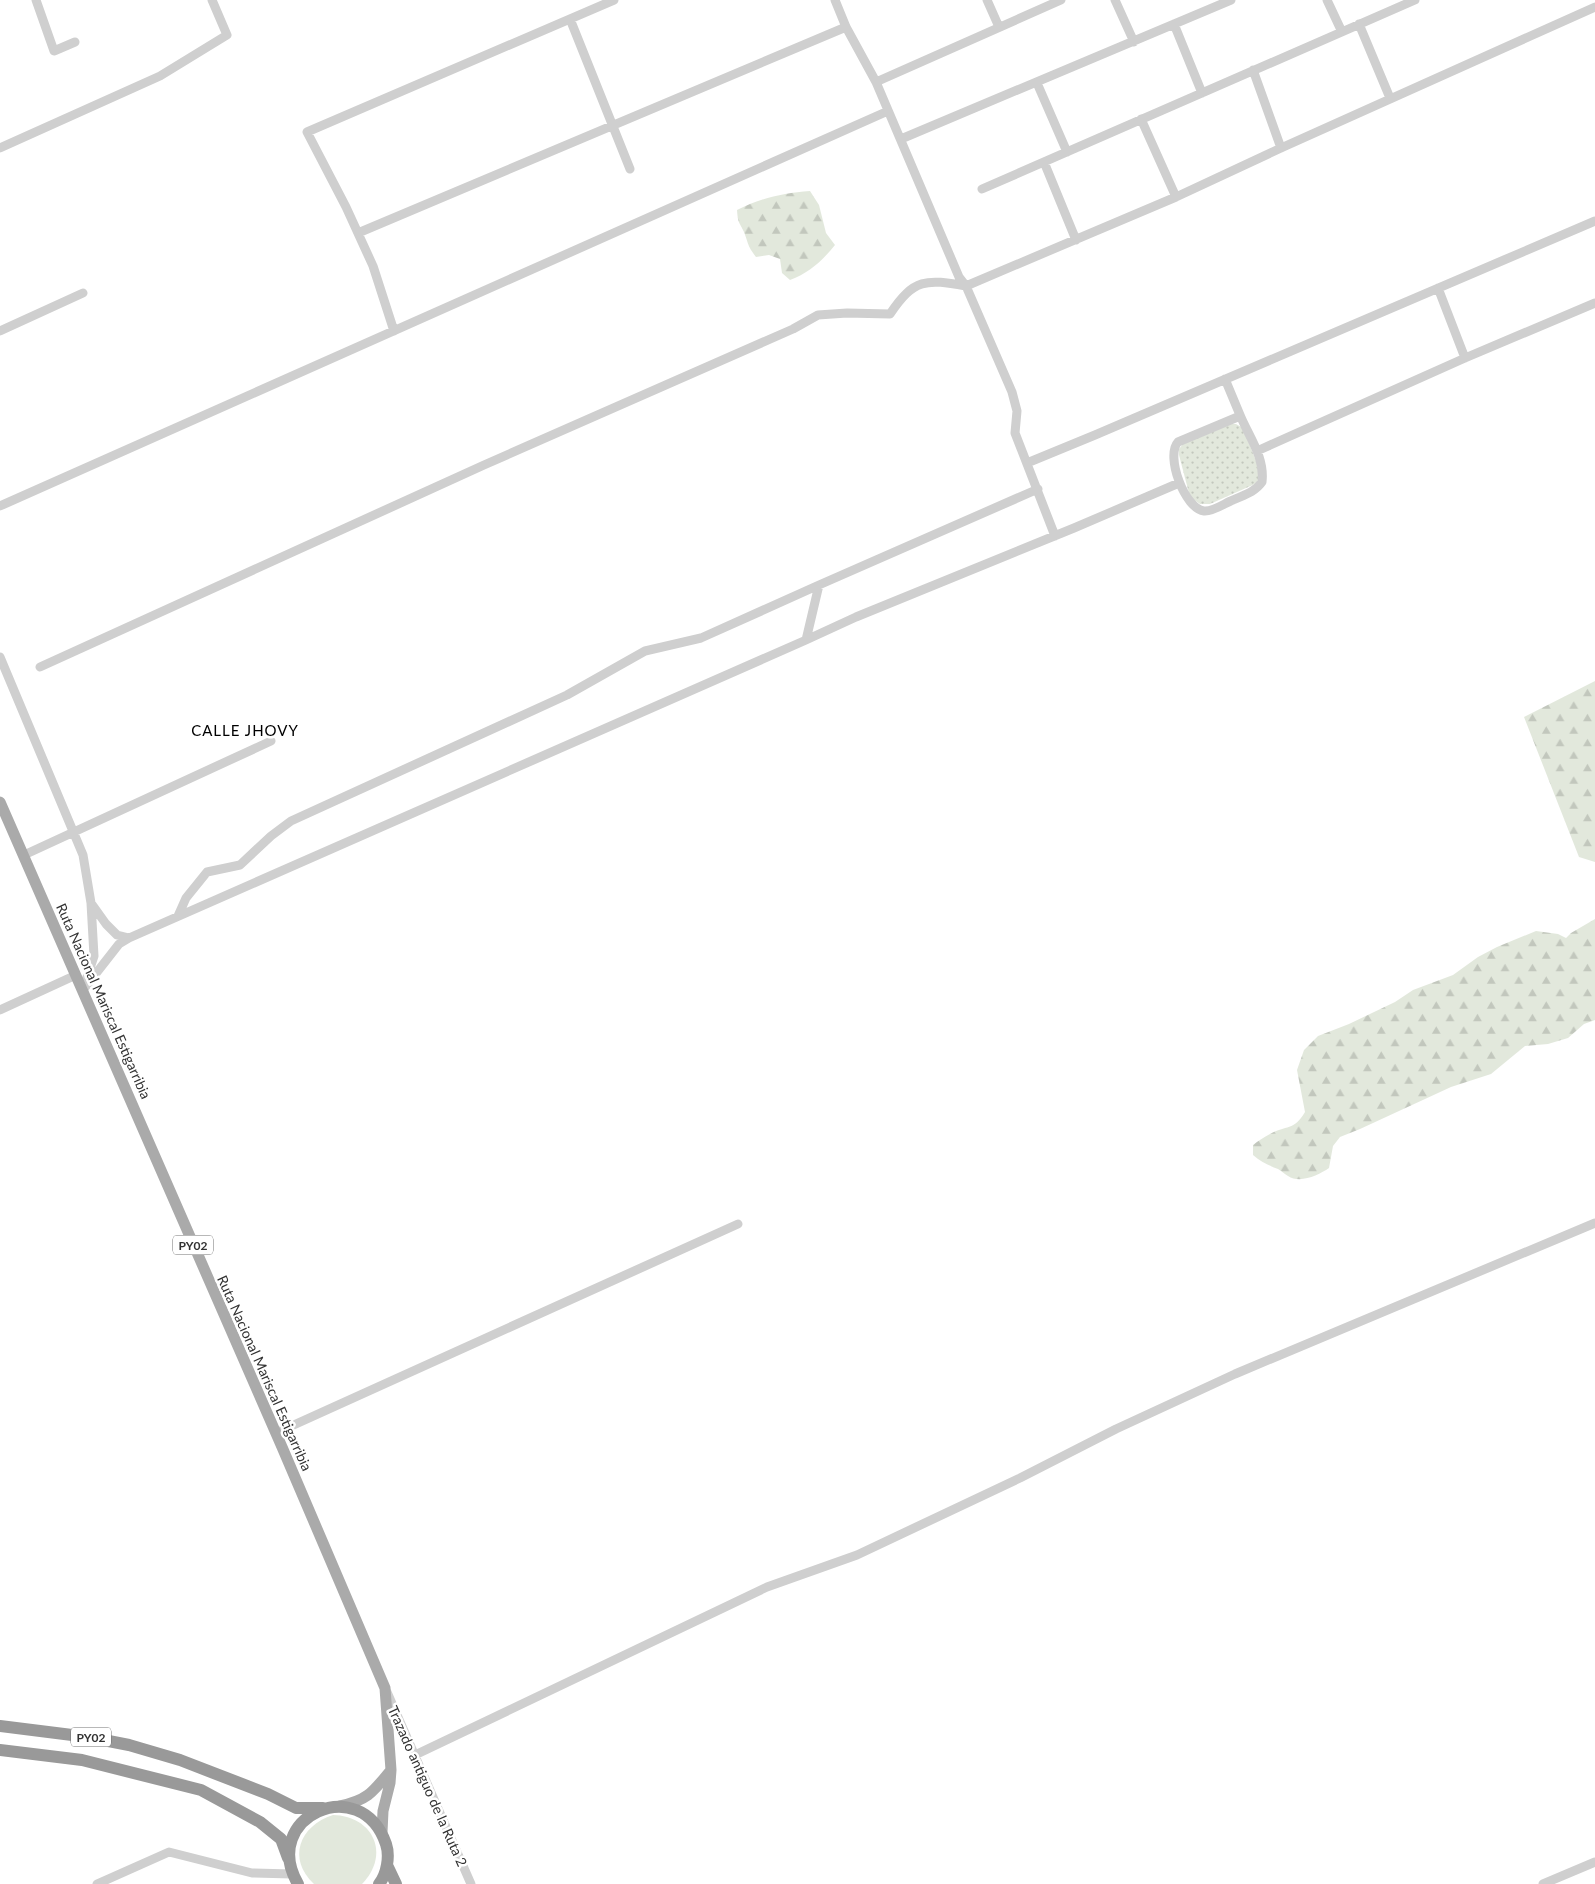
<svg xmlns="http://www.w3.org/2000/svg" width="1595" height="1884" font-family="Lato,sans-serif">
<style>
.grass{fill:#e2e8dc}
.forest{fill:url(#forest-firs)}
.park{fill:url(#park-dots)}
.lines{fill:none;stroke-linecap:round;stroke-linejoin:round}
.minor{stroke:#cfcfcf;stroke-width:9}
.major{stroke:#aaa;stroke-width:11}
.highway{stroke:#999;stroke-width:12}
.labels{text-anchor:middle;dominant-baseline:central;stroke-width:5;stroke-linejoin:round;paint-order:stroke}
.shield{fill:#fff;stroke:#707070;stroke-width:1}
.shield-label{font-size:12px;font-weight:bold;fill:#323232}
.street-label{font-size:14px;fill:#323232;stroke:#fff}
.neighbourhood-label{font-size:15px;letter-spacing:1px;fill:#000;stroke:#fff}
</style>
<defs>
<pattern id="forest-firs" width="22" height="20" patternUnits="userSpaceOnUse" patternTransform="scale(1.25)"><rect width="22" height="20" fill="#e2e8dc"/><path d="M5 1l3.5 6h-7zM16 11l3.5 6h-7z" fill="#c2c7bd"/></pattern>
<pattern id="park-dots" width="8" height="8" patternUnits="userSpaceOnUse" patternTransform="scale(1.25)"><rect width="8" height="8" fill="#e2e8dc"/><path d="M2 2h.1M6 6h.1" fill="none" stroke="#c2c7bd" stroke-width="1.8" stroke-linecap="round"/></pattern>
</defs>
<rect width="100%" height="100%" fill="#fff"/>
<path class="grass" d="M333 1815C373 1816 391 1854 362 1884H314C287 1859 299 1826 333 1815Z"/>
<path class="forest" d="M810 191 819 205 826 233 835 245C822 261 809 273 790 280L782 273 780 259 769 255 756 257C747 245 749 245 744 232 739 221 738 224 737 210 761 198 783 193 810 191Z
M1595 681V862L1579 857 1524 717Z
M1595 919V1020L1584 1024 1568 1038 1548 1044 1525 1046 1491 1074 1451 1087 1360 1129 1340 1137 1333 1146 1329 1168C1319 1175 1300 1184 1288 1176 1284 1174 1282 1171 1278 1169 1268 1165 1261 1162 1253 1155V1145C1258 1141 1264 1137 1270 1134 1286 1125 1294 1131 1305 1112L1297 1070 1304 1050 1318 1036 1349 1024 1395 1002 1413 990 1453 975 1478 957 1497 947 1536 931 1558 934 1566 938 1571 933Z"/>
<path class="park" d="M1231 424H1236L1243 428 1260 471V478L1255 484 1210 504H1200L1190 497 1179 455V449L1183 444Z"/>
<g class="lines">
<path class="minor" d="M36 0 54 51 75 42
M835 0 846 27 876 82 959 277 966 286 1012 392 1017 411 1015 433 1055 536
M987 0 999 27
M1115 0 1134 42
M1327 0 1342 32
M570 19 630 169
M1174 24 1202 93
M1359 24 1390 98
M1253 70 1281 148
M876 82 1061 0
M1037 83 1067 152
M1141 119 1176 197
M901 139 1231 0
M0 148 160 76 227 35 212 0
M1044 162 1076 240
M982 189 1415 0
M358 233 846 27
M1438 288 1465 358
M0 331 83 293
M394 331 373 266 346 207 307 132 614 0
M1225 379C1230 391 1235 403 1240 415 1249 437 1265 457 1262 482 1255 492 1244 495 1233 500 1225 503 1213 512 1204 511 1185 509 1165 456 1178 442L1240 416
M1257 451 1465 358 1595 303
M1027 463 1095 435 1595 221
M0 506 888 111
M806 640 819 585 1038 489
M0 657 83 855 91 903 94 956 85 983
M40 667 484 465 793 329 818 315 847 313 890 314C914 278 926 279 966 286L1176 197 1281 148 1595 7
M24 855 271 741
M91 903 106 924 117 935 129 938
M178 916 186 898 207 872 240 865 271 836 291 821 567 695 645 651 701 638 819 585
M83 990 119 944 129 938 806 640 856 617 1074 528 1179 483
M0 1010 76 975
M276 1433 738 1224
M387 1692 471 1884
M415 1755 767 1587 857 1555 1020 1478 1116 1429 1235 1374 1595 1223
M97 1884 169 1852 252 1873 292 1874
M1543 1884 1595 1862"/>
<path class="major" d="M0 802 282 1447 385 1688 391 1770 390 1783 383 1811 382 1832
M340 1806C368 1800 373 1792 391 1770"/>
<path class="highway" d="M0 1726 88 1737 129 1745 180 1760 268 1794 296 1808H323
M0 1750 82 1760 201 1790 260 1822 281 1839 288 1858
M387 1865 396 1884
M298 1884C259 1817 361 1771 386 1844 390 1856 387 1874 379 1884"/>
</g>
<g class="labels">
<g class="shield">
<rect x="173" y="1235.5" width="40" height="19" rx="4"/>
<rect x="71" y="1727.5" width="40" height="19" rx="4"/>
</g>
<g class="shield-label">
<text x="193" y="1245">PY02</text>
<text x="91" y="1737">PY02</text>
</g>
<g class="street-label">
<text transform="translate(104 1001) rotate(66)">Ruta Nacional Mariscal Estigarribia</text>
<text transform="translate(265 1373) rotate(66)">Ruta Nacional Mariscal Estigarribia</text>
<text transform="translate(428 1786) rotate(66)">Trazado antiguo de la Ruta 2</text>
</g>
<g class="neighbourhood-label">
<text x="245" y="730">CALLE JHOVY</text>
</g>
</g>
</svg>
